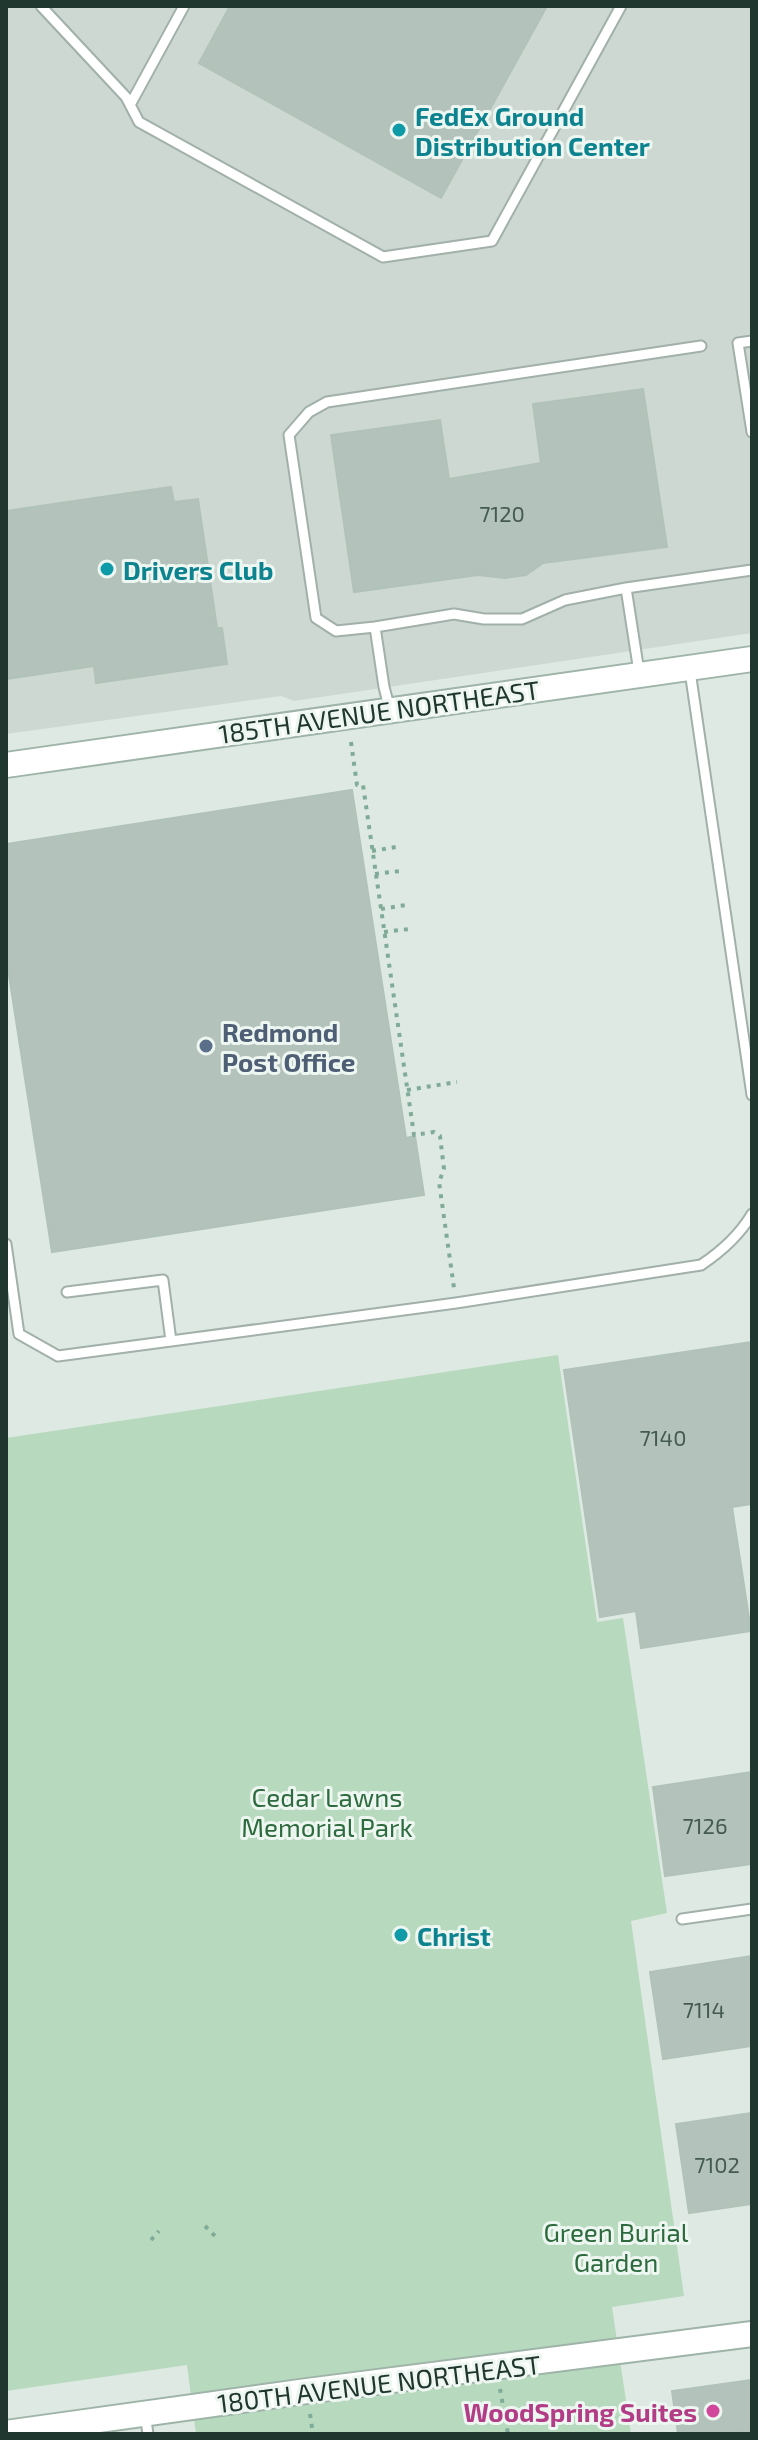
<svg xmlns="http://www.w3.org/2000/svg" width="758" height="2440" font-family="'Exo 2',sans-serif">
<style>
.built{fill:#ccd8d1}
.green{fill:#b7d9bd}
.building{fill:#b3c3bb;stroke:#b1c2b9;stroke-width:2}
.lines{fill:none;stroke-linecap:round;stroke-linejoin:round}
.lane-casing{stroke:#a1b0a9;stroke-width:13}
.secondary-casing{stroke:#9eb4a9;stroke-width:28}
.path{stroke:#80ab99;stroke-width:4;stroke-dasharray:4 6;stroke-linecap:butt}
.lane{stroke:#fff;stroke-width:9}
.secondary{stroke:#fff;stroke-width:24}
.culture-dot{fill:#0f9aa8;stroke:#eef6f1;stroke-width:3}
.service-dot{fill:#5c6f8a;stroke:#eef6f1;stroke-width:3}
.hotel-dot{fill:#d1479c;stroke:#eef6f1;stroke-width:3}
.labels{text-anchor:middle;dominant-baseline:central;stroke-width:6;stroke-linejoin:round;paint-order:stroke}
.number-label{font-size:22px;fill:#455a52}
.culture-label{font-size:26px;font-weight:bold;fill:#0d838f;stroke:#eef6f1;text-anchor:start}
.street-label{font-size:26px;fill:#20372f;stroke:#eef6f1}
.service-label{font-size:26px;font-weight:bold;fill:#4e5e75;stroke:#eef6f1;text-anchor:start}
.park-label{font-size:26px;fill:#2d6b3e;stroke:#eef6f1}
.hotel-label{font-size:26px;font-weight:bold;fill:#b23c85;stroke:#eef6f1;text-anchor:end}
</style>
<rect width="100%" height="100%" fill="#dee9e3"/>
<path class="built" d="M6 6H752V633L294 701 281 696 6 734Z"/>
<path class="green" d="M558 1355 597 1622 623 1618 667 1913 631 1921 684 2296 612 2307 631 2434H196L187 2365 6 2391V1438Z"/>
<path class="building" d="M230 6H547L441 198 199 63Z
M643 389 667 547 543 563 526 575 505 578 478 575 354 592 331 435 440 420 449 479 541 463 533 404Z
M171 487 174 502 198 499 217 628H222L227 664 96 683 94 666 6 679V511Z
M352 790 406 1138 415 1136 424 1195 52 1252 6 956V844Z
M752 1342V1504L732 1507 751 1631 641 1648 636 1611 600 1617 564 1370Z
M752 1772V1864L665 1876 653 1787Z
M752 1956V2046L663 2059 650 1972Z
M752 2113V2204L689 2213 676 2124Z
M752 2380V2431L678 2434 672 2391Z"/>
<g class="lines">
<defs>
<path id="lane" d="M41 6 126 97 139 122 383 257 492 241 621 6
M130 105 184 6
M752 341 738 343 752 432
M626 588 752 570
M375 627 336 631 316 618 289 435 309 412 327 402 701 346
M690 671 752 1095
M390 710 384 687 375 627 454 614 484 619H522L565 600 626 588 639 672
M6 1244 19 1334 58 1356 171 1341 163 1280 67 1292
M171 1341 456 1303 701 1265C722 1251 739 1236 752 1214
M682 1919 752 1909
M145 2414 148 2434"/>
<path id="secondary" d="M6 765 752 659
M6 2433 307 2391 752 2334"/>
</defs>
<use href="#lane" class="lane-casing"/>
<use href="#secondary" class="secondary-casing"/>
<path class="path" d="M351 742 357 785H363L414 1135 434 1132 440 1136 444 1169 439 1182 454 1288
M372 851 396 847
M375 874 400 871
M381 909 406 905
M384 932 409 929
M407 1090 457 1082
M205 2226 217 2238
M151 2240 159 2231
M500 2389 508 2434
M310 2414 313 2434"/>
<use href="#lane" class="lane"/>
<use href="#secondary" class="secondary"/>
</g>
<g class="culture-dot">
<circle cx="399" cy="130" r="8"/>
<circle cx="107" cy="569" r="8"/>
<circle cx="401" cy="1935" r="8"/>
</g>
<circle class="service-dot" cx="206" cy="1046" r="8"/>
<circle class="hotel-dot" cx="713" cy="2411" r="8"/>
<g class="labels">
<g class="number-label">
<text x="502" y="513">7120</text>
<text x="663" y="1437">7140</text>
<text x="705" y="1825">7126</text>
<text x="704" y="2009">7114</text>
<text x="717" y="2164">7102</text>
</g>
<g class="culture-label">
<text x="415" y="115">FedEx Ground<tspan x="415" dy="30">Distribution Center</tspan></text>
<text x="123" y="569">Drivers Club</text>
<text x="417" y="1935">Christ</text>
</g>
<g class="street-label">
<text transform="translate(379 711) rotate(-8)">185TH AVENUE NORTHEAST</text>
<text transform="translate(379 2383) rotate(-7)">180TH AVENUE NORTHEAST</text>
</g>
<g class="service-label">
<text x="222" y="1031">Redmond<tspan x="222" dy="30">Post Office</tspan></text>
</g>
<g class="park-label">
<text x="327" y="1796">Cedar Lawns<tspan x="327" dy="30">Memorial Park</tspan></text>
<text x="616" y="2231">Green Burial<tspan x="616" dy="30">Garden</tspan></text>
</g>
<g class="hotel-label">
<text x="697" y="2411">WoodSpring Suites</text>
</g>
</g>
<rect width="758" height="2440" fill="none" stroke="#20372f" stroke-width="16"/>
</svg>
